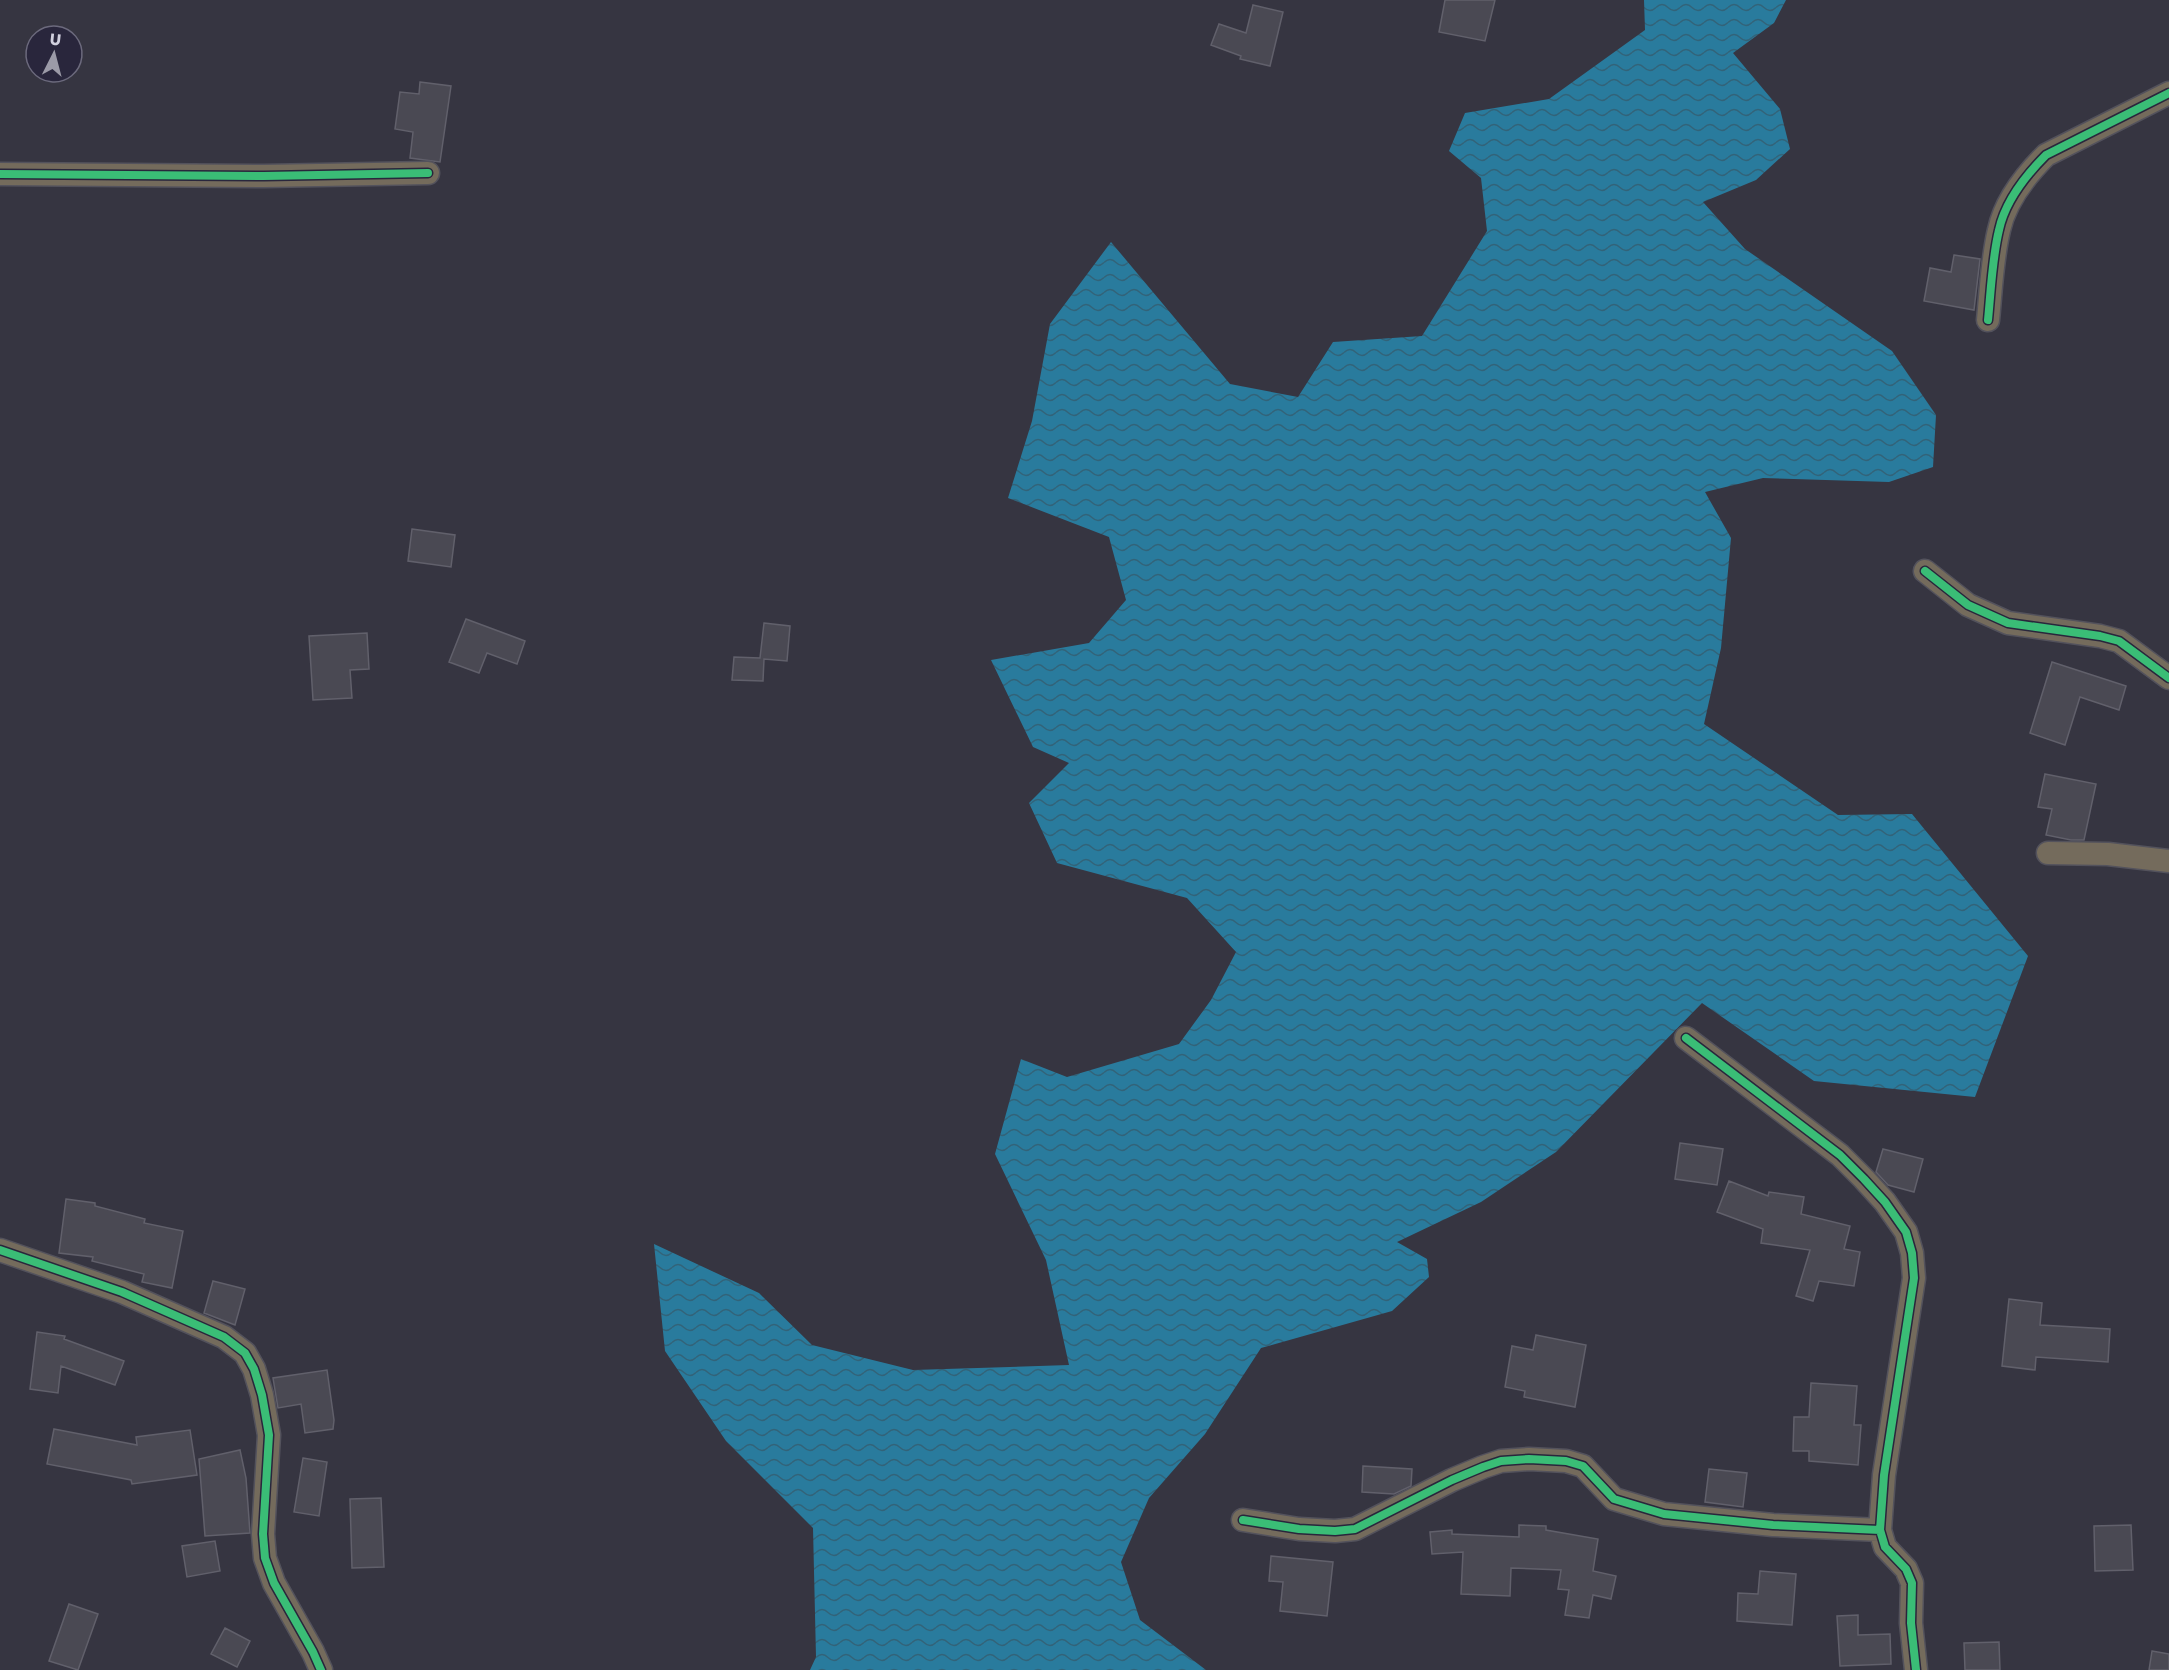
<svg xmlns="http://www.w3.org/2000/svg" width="2169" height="1670" font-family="Poppins,sans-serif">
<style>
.water{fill:url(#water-waves)}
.building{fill:#4a4953;stroke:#61606b;stroke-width:1.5}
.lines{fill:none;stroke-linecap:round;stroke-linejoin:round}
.minor-casing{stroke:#53525c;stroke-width:25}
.minor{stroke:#746b5c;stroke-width:22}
.cycleway-casing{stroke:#29263c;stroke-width:11}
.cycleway{stroke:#3abd76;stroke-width:8}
</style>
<defs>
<pattern id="water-waves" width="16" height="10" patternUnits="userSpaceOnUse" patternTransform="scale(1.5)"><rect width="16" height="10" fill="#297b9d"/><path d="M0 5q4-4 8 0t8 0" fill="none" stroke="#326379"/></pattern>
</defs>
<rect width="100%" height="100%" fill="#363541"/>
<path class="water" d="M1644 0H1786L1774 23 1733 53 1780 109 1790 149 1756 180 1703 202 1745 249 1892 351 1936 415 1933 467 1889 482 1763 478 1705 492 1731 538 1721 648 1704 724 1838 815 1912 814 2028 956 1975 1097 1814 1081 1702 1003 1556 1152 1481 1202 1397 1242 1427 1259 1429 1277 1392 1311 1261 1348 1205 1434 1149 1498 1121 1562 1140 1620 1206 1670H810L816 1657 813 1528 726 1441 665 1351 654 1244 759 1293 812 1345 913 1370 1069 1365 1046 1260 995 1154 1021 1059 1067 1077 1179 1044 1211 1000 1236 952 1187 898 1057 863 1029 803 1069 763 1033 747 991 660 1089 643 1126 600 1109 537 1008 498 1032 421 1050 324 1111 242 1230 384 1298 397 1333 342 1422 336 1487 231 1481 178 1449 151 1465 113 1549 99 1645 30Z"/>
<path class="building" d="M1445 0H1495L1485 41 1439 32Z
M1253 5 1283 12 1270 66 1240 59 1241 56 1211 45 1219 24 1246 33Z
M420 82 451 86 440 162 410 158 413 132 395 129 400 92 419 94Z
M1954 255 1980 259 1974 310 1924 301 1930 268 1951 272Z
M412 529 455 535 451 567 408 561Z
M466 619 525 641 517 664 487 653 479 673 449 662Z
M764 623 790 626 787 661 764 659 763 681 732 680 734 657 760 658Z
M367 633 369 669 350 670 352 698 313 700 309 636Z
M2052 662 2126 686 2119 710 2080 697 2065 745 2030 733Z
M2045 774 2096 784 2084 840H2071L2046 835 2052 809 2038 807Z
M1680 1143 1723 1149 1717 1185 1675 1179Z
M1883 1149 1923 1159 1914 1192 1888 1185 1876 1172Z
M1729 1181 1768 1196 1769 1192 1804 1197 1801 1214 1850 1226 1844 1249 1860 1252 1854 1286 1819 1281 1813 1301 1796 1296 1810 1250 1761 1243 1763 1229 1717 1212Z
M66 1199 95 1203V1206L145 1219 144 1223 183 1231 172 1288 142 1282 144 1274 92 1261 93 1257 59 1253Z
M213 1281 245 1289 235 1325 204 1313Z
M2009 1299 2042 1303 2040 1325 2110 1329 2108 1362 2036 1357 2035 1370 2002 1366Z
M37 1332 65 1336 64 1339 124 1361 115 1385 61 1366 58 1393 30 1389Z
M1536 1335 1586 1345 1575 1407 1524 1397 1525 1391 1505 1387 1512 1346 1533 1350Z
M327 1370 334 1420 333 1429 305 1433 301 1404 278 1408 273 1378Z
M1811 1383 1857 1386 1854 1425H1861L1858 1465 1809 1461V1451H1793L1794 1417H1809Z
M54 1429 137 1445 136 1437 190 1430 197 1475 132 1484 131 1480 47 1464Z
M240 1450 246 1478 250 1533 205 1536 199 1459Z
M303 1458 327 1462 319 1516 294 1512Z
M1363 1466 1412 1469 1411 1486 1394 1494 1362 1492Z
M1709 1469 1747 1473 1743 1507 1705 1502Z
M381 1498 384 1567 352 1568 350 1499Z
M1519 1525 1546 1526V1530L1598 1539 1593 1571 1616 1576 1611 1599 1593 1595 1589 1618 1565 1615 1569 1590 1558 1589 1561 1570 1511 1568 1510 1596 1461 1594 1463 1552 1432 1554 1430 1532 1452 1530V1534L1519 1537Z
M2131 1525 2133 1570 2095 1571 2094 1526Z
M215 1541 220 1571 187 1577 182 1546Z
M1271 1556 1333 1562 1327 1616 1280 1611 1283 1582 1269 1581Z
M1760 1571 1796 1574 1792 1625 1737 1621 1738 1593 1758 1594Z
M69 1604 98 1614 78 1670 49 1661Z
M1858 1615V1635L1890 1634 1891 1664 1840 1666 1837 1616Z
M225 1628 250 1641 237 1667 211 1654Z
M1999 1642 2000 1670H1965L1964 1643Z
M2152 1651 2169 1654V1670H2149Z"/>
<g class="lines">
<defs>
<path id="minor" d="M0 174 264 176 428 173
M1988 320C1991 290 1992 259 1999 230 2005 202 2026 175 2046 155L2169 93
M1925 571 1968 605 2008 623 2100 636 2119 641 2169 678
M2048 853 2108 854 2169 861
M1686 1038 1840 1155 1864 1179 1885 1202 1906 1232 1912 1253 1914 1278 1884 1475 1880 1530 1885 1547 1906 1569 1912 1583 1911 1623 1916 1670
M0 1250 122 1292 224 1337 245 1353 254 1369 262 1395 269 1435 263 1534 265 1558 274 1583 313 1652 321 1670
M1243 1520 1299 1529 1335 1531 1355 1529 1452 1480 1483 1467 1501 1461 1529 1459 1566 1461 1583 1466 1614 1499 1664 1514 1773 1525 1880 1530"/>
</defs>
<use href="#minor" class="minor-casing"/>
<use href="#minor" class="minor"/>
<defs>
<path id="cycleway" d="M0 174 264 176 428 173
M1988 320C1991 290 1992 259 1999 230 2005 202 2026 175 2046 155L2169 93
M1925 571 1968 605 2008 623 2100 636 2119 641 2169 678
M1686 1038 1840 1155 1864 1179 1885 1202 1906 1232 1912 1253 1914 1278 1884 1475 1880 1530 1885 1547 1906 1569 1912 1583 1911 1623 1916 1670
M0 1250 122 1292 224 1337 245 1353 254 1369 262 1395 269 1435 263 1534 265 1558 274 1583 313 1652 321 1670
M1243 1520 1299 1529 1335 1531 1355 1529 1452 1480 1483 1467 1501 1461 1529 1459 1566 1461 1583 1466 1614 1499 1664 1514 1773 1525 1880 1530"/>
</defs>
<use href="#cycleway" class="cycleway-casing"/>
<use href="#cycleway" class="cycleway"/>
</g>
<g transform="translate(54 54) rotate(6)"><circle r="28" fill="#29263c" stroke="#6c6a7d" stroke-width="1.5"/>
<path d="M0-4.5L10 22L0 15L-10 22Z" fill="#9b9aa7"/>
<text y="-9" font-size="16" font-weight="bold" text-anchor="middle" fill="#d1d0de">U</text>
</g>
</svg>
